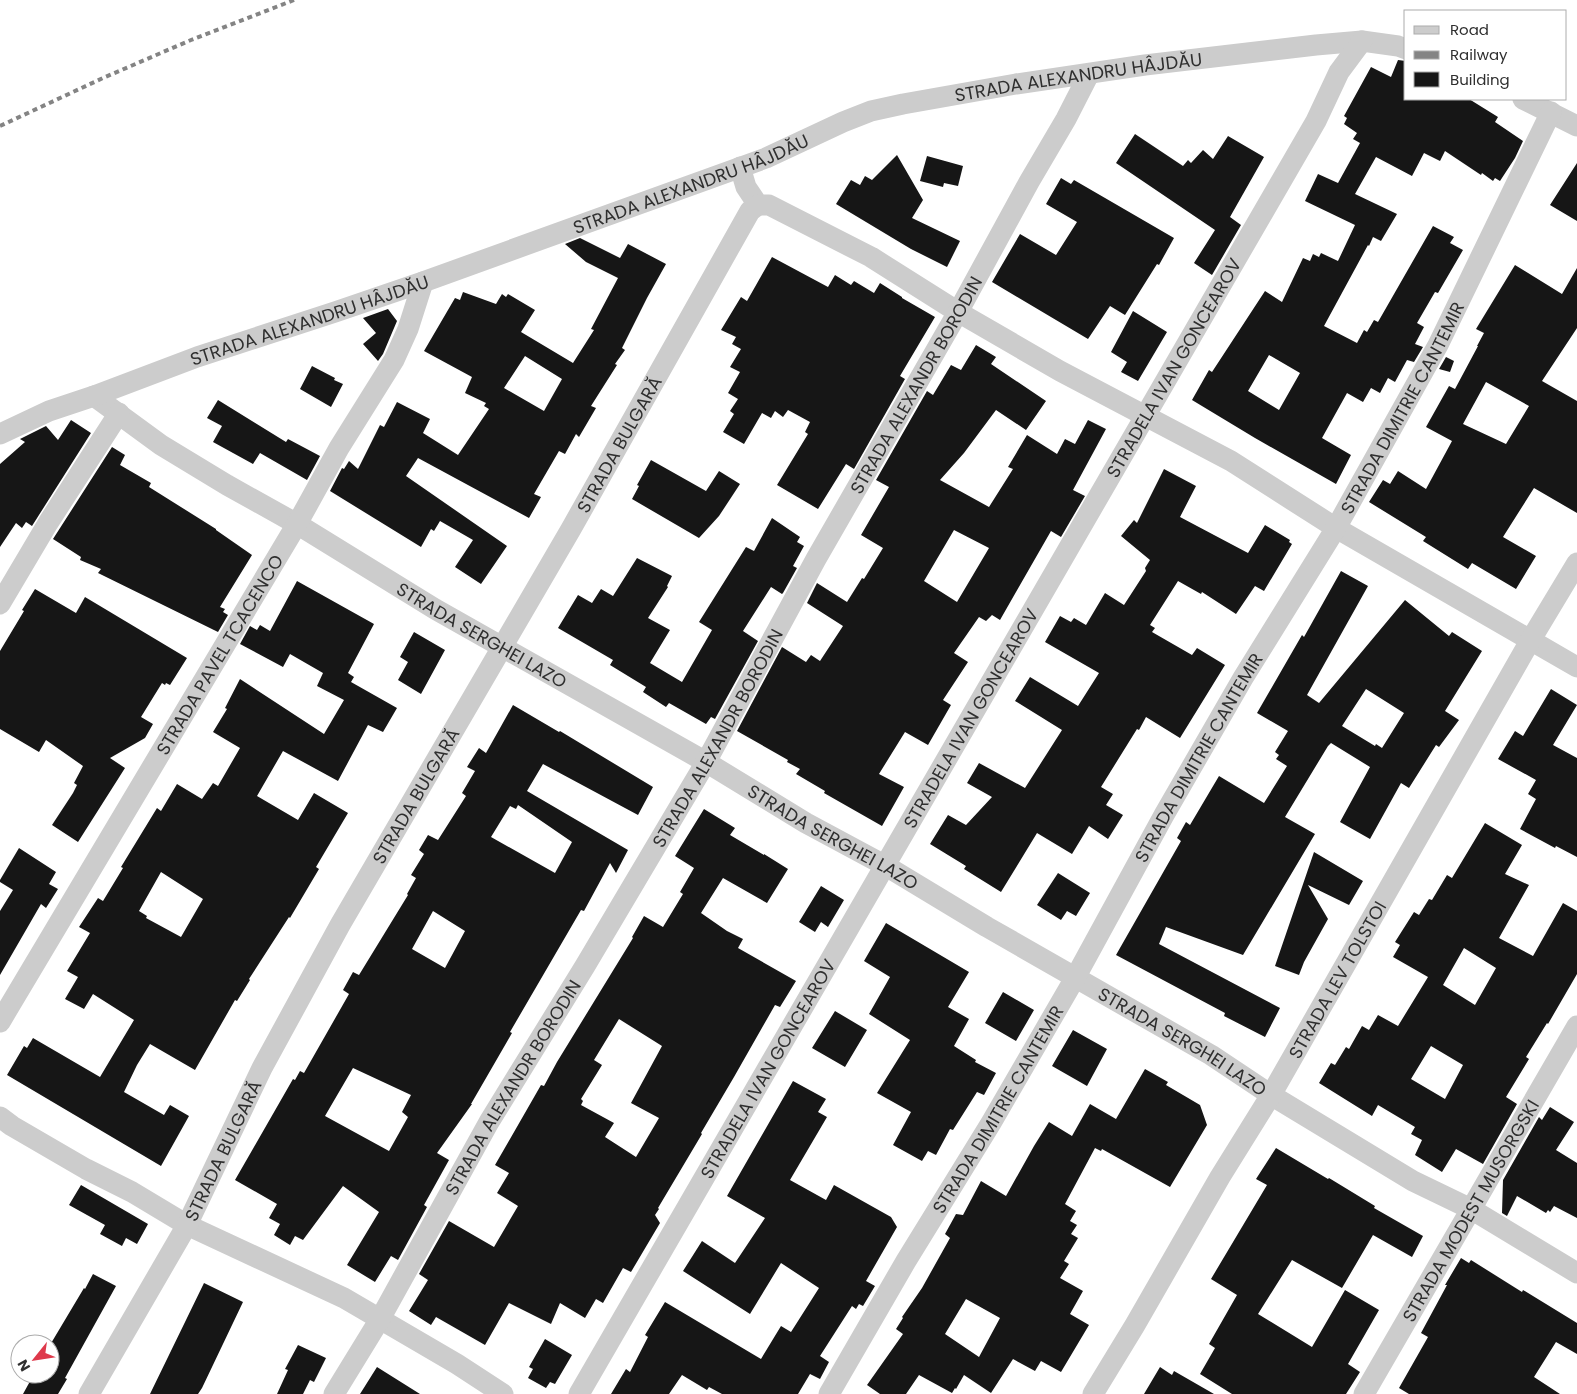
<svg xmlns="http://www.w3.org/2000/svg" width="1577" height="1394" font-family="Poppins,sans-serif">
<style>
.building{fill:#161616;fill-rule:evenodd}
.lines{fill:none;stroke-linecap:round;stroke-linejoin:round}
.minor{stroke:#ccc;stroke-width:21}
.rail{stroke:#848484;stroke-width:4;stroke-dasharray:5 4;stroke-linecap:butt}
.labels{text-anchor:middle;dominant-baseline:central;stroke-width:5;stroke-linejoin:round;paint-order:stroke}
.street-label{font-size:18px;fill:#2f2f2f;stroke:#fff}
</style>
<rect width="100%" height="100%" fill="#fff"/>
<path class="building" d="M1398 60 1406 61V99H1469L1498 117 1495 122 1523 141 1515 158 1500 181 1495 178 1493 181 1482 173 1481 175 1445 151 1440 161 1424 153 1412 176 1376 157 1355 194 1397 214 1381 241 1373 237 1369 246 1368 245 1324 326 1357 343 1364 330 1367 332 1374 320 1378 322 1433 226 1454 237 1450 243 1463 250 1438 293 1435 292 1417 323 1424 327 1415 344 1423 347 1414 362 1407 360 1395 382 1388 378 1380 393 1371 388 1363 402 1347 393 1322 438 1351 455 1336 484 1255 438 1192 400 1209 370 1212 372 1265 291 1282 302 1303 258 1310 261 1313 254 1319 257 1321 253 1338 261 1355 225 1305 201 1318 174 1338 183 1360 143 1353 139 1357 133 1344 124 1347 118 1344 116 1371 67 1391 77ZM1269 355 1300 373 1279 410 1248 391Z
M1135 134 1183 166 1188 160 1191 163 1203 150 1213 159 1228 136 1264 157 1230 217 1241 225 1212 275 1194 263 1215 230 1116 163Z
M897 155 923 200 912 218 960 241 947 267 911 249 836 204 851 180 860 185 865 176 872 180Z
M927 156 963 166 958 186 944 183 943 187 920 181Z
M1577 163V221L1550 205Z
M1061 178 1071 184 1074 180 1174 238 1159 265 1157 264 1125 315 1110 306 1088 339 992 282 1020 234 1056 255 1077 222 1046 204Z
M580 238 620 258 628 244 666 264 647 298 622 348 625 350 615 364 617 365 591 406 596 408 579 437 576 434 565 454 559 451 534 494 541 497 529 518 418 458 406 476 507 546 481 584 455 567 473 540 440 521 434 531 431 529 421 547 330 491 342 468 344 469 349 461 358 469 380 425 384 427 397 402 430 419 423 433 458 455 489 409 484 406 486 403 465 393 472 377 424 351 455 298 460 300 463 292 496 304 502 294 506 297 508 294 535 310 521 332 573 363 594 330 591 329 618 278 586 262 565 244ZM525 356 562 379 544 411 504 388Z
M772 257 828 287 835 275 851 285 854 281 874 293 880 283 902 297V298L935 317 900 376 905 379 854 469 846 464 818 509 777 485 808 434 805 432 810 422 788 410 783 417 775 411 771 418 762 413 744 444 723 432 734 414 730 411 738 399 728 393 740 372 730 367 741 349 732 344 736 337 721 330 741 297 747 301Z
M1515 265 1562 294 1577 268V328L1542 381 1577 401V513L1534 488 1503 537 1536 556 1516 589 1472 563 1468 569 1423 541 1426 537 1369 502 1383 480 1390 484 1398 471 1426 489 1452 441 1426 427 1449 386 1455 389 1478 346H1477L1484 333 1476 329ZM1486 382 1529 406 1506 444 1463 424Z
M388 309 397 321 383 354 378 361 363 344 376 333 363 318Z
M1133 311 1167 332 1138 381 1121 372 1127 362 1111 352Z
M976 345 996 357 991 364 1046 401 1026 430 996 410 964 453 940 480 989 507 1013 469 1008 467 1027 435 1057 454 1065 439 1075 444 1088 420 1106 429 1073 490 1085 496 1061 537 1051 531 1000 620 992 615 986 621 979 617 954 653 968 662 943 700 951 705 928 745 905 732 879 774 904 787 882 826 824 793 825 791 796 774 800 769 787 762 788 760 737 731 782 647 806 662 811 655 820 661 843 626 807 603 817 583 847 602 862 578 864 579 883 548 861 535 889 487 876 480 927 391 933 395 951 365 961 370ZM954 530 989 548 957 602 924 581Z
M1446 357 1454 361 1450 372 1439 369Z
M312 366 335 378 334 380 343 384 331 407 300 389Z
M218 400 286 442 288 439 320 456 307 480 260 453 253 464 213 442 222 426 207 418Z
M71 420 91 433 32 526 26 522 22 528 16 523 0 547V464L25 442 20 439 46 426 58 440Z
M112 447 125 455 120 465 151 483 149 487 216 529V530L252 555 220 607 225 609 223 612 228 615 218 632 98 573 101 569 80 560 81 557 53 539Z
M651 460 706 491 719 471 740 484 719 516 699 538 632 499 639 486 637 485Z
M1164 469 1196 486 1180 517 1248 553 1265 525 1290 540 1289 542 1292 544 1264 591 1255 586 1236 614 1202 592 1201 594 1178 581 1150 625 1155 628 1152 632 1192 655 1197 648 1225 665 1180 738 1146 717 1139 730 1137 729 1101 787 1113 794 1106 805 1123 815 1108 839 1089 826 1072 854 1037 833 1001 892 964 869 966 866 930 844 948 815 966 825 992 797 967 783 979 763 1025 788 1062 730 1015 701 1030 677 1078 706 1099 673 1045 642 1060 616 1071 622 1074 618 1086 625 1105 593 1124 605 1146 571 1145 568 1150 560 1121 536 1134 520 1137 523Z
M772 518 800 537 797 542 804 546 793 566 797 568 783 593 782 594 771 587 743 631 758 641 715 719 711 717 706 724 669 703 666 707 643 692 646 687 610 665 613 660 558 628 578 595 592 603 601 589 613 596 637 558 672 576 667 586 668 587 648 618 670 630 650 663 682 682 712 630 699 622 746 547 754 551Z
M1341 571 1368 586 1307 695 1319 703 1405 600 1449 636 1452 632 1482 651 1445 711 1459 720 1439 747 1436 745 1409 788 1401 783 1370 839 1340 822 1370 767 1331 743 1328 746 1285 817 1315 834 1243 955 1166 927 1159 944 1280 1008 1265 1037 1224 1016 1225 1013 1116 955 1181 841 1177 838 1186 822 1190 825 1219 776 1264 803 1287 766 1276 759 1279 755 1275 752 1288 731 1257 713 1302 635 1304 637ZM1366 689 1404 713 1382 748 1376 744 1375 746 1342 726Z
M297 581 374 624 348 673 354 677 351 682 397 708 383 732 368 725 338 781 283 751 257 796 298 820 314 793 348 813 316 867 319 869 290 918 289 917 249 979 250 980 237 1001 235 1000 195 1070 150 1044 137 1065 124 1092 164 1115 170 1105 189 1116 161 1166 7 1075 24 1046 27 1048 33 1038 100 1077 134 1020 93 994 84 1009 65 999 78 977 67 971 90 933 79 927 98 898 103 901 123 868 121 867 157 808 161 811 177 784 202 799 213 783 218 786 240 748 213 732 227 709 225 708 240 679 324 734 344 700 317 686 323 673 290 654 283 667 240 644 250 626 257 630 260 625 270 631ZM161 872 203 899 181 937 146 918 147 916 139 911Z
M35 589 76 613 85 597 187 658 170 685 166 683 165 685 162 683 141 717 153 724 145 738 110 758 125 768 78 842 52 825 73 793 77 785 74 783 83 766 46 740 39 752 0 729V651L24 611 22 610Z
M414 632 445 650 421 694 398 680 408 662 400 657Z
M1551 689 1577 705 1553 745 1577 758V857L1556 846 1555 848 1520 829 1536 799 1528 794 1536 780 1498 759 1515 731 1523 736Z
M513 705 559 732 560 731 653 787 638 815 543 764 527 791 628 850 616 873 610 863 584 911 581 910 510 1032 512 1033 471 1104H472L437 1153 449 1160 424 1205 427 1207 398 1260 391 1256 375 1282 347 1265 379 1212 343 1186 303 1240 295 1236 290 1245 274 1235 280 1224 269 1218 277 1204 235 1180 293 1079 295 1080 300 1071 304 1073 349 994 343 990 353 972 359 975 408 895 407 894 416 878 411 875 424 854 419 850 428 835 438 840 466 796 462 793 475 771 467 767 479 748 486 753ZM518 805 572 842 555 873 491 837 510 806 516 809ZM433 911 465 931 445 968 412 949ZM353 1068 411 1095 402 1112 408 1117 389 1151 325 1116Z
M704 809 735 828 730 835 764 855V854L788 869 767 903 723 878 701 913 727 931 743 939 738 948 796 981 780 1007 775 1005 734 1077 701 1133 702 1134 658 1208 659 1209 655 1215 660 1223 631 1272 623 1268 603 1303 596 1299 585 1318 560 1303 551 1324 509 1303 485 1345 436 1317 431 1325 409 1311 428 1280 419 1274 449 1221 494 1247 518 1206 497 1193 509 1173 495 1165 541 1085 544 1086 557 1062 633 938 632 937 644 916 663 927 683 894 680 892 694 868 675 856ZM619 1019 662 1046 631 1103 659 1118 636 1157 605 1137 614 1123 581 1105 583 1101 581 1099 602 1065 594 1060Z
M1485 823 1522 845 1505 874 1529 885 1499 938 1533 956 1563 903 1577 911V974L1548 1024 1547 1023 1526 1057 1529 1059 1506 1097 1517 1104 1483 1164 1456 1149 1442 1172 1415 1155 1422 1140 1411 1134 1415 1127 1378 1105 1372 1116 1319 1083 1331 1063 1335 1065 1346 1047 1349 1049 1362 1026 1369 1030 1378 1015 1398 1026 1428 977 1393 957 1400 945 1395 942 1414 912 1419 915 1429 899 1432 900 1447 875 1452 878ZM1464 948 1496 968 1475 1005 1443 985ZM1431 1046 1463 1065 1445 1099 1411 1079Z
M19 848 56 872 49 884 58 889 46 908 41 904 0 975V911L13 890 0 882V880Z
M1314 852 1363 881 1349 905 1308 885 1328 919 1304 962 1299 975 1275 966Z
M1058 873 1090 893 1076 916 1067 911 1061 920 1037 905Z
M821 886 844 900 828 927 821 922 815 932 799 922Z
M886 923 969 972 948 1007 969 1019 954 1046 976 1060 975 1062 996 1073 984 1095 977 1092 953 1130 950 1129 936 1155 928 1151 922 1161 893 1145 911 1112 877 1093 910 1040 869 1014 890 977 864 961Z
M1003 992 1034 1010 1016 1041 985 1023Z
M835 1011 867 1030 845 1067 812 1048Z
M1073 1030 1107 1049 1087 1086 1052 1066Z
M1145 1069 1168 1082 1166 1085 1200 1105 1207 1125 1170 1187 1102 1149 1101 1151 1095 1148 1065 1204 1076 1211 1070 1221 1077 1225 1071 1234 1078 1238 1064 1261 1069 1264 1060 1278 1083 1291 1070 1314 1089 1325 1061 1372 1041 1361 1035 1371 1013 1359 991 1393 964 1375 956 1389 955 1388 952 1393 919 1375 906 1394H880L867 1385 903 1334 896 1329 903 1318 902 1317 922 1288 950 1238 945 1234 956 1214 963 1215 981 1181 1006 1196 1034 1146 1049 1122 1072 1136 1090 1104 1116 1119ZM966 1299 1000 1318 979 1357 945 1334Z
M793 1081 826 1099 818 1112 827 1117 790 1180 826 1200 834 1185 891 1217 897 1227 866 1281 875 1286 863 1306 859 1304 856 1309 852 1306 820 1356 829 1362 820 1379 810 1374 798 1394H722L709 1387 707 1390 682 1375 669 1394H611L626 1369 630 1372 648 1337 645 1335 665 1302 761 1359 781 1326 791 1332 819 1288 781 1263 750 1314 683 1271 702 1241 735 1263 765 1218 727 1196Z
M1550 1107 1574 1122 1556 1150 1577 1163V1218L1554 1206 1550 1212 1548 1210 1546 1213 1517 1196 1507 1216 1502 1213 1503 1180 1539 1117 1542 1120Z
M1276 1148 1328 1179 1329 1178 1375 1206 1374 1208 1423 1236 1412 1257 1373 1235 1342 1288 1292 1260 1258 1314 1312 1347 1345 1290 1379 1310 1348 1364 1360 1372 1346 1394H1232L1200 1374 1215 1348 1209 1344 1237 1295 1211 1279 1267 1185 1256 1179Z
M81 1185 148 1224 137 1244 126 1238 122 1246 100 1234 105 1225 69 1205Z
M1461 1258 1469 1263 1471 1260 1522 1292 1523 1290 1577 1323V1354L1556 1342 1534 1377 1560 1394H1409L1399 1388 1428 1337 1421 1333 1447 1285H1445Z
M93 1274 116 1286 65 1378 67 1379 58 1394H23L34 1374H50V1345L84 1288 85 1289Z
M204 1283 243 1302 202 1388 198 1394H150Z
M545 1339 572 1355 555 1384 550 1382 546 1388 528 1378 533 1369 529 1367Z
M298 1345 326 1358 314 1382 310 1380 303 1394H277L288 1370 285 1369Z
M377 1367 420 1394H360Z
M1160 1367 1172 1375 1174 1371 1214 1394H1144Z"/>
<g class="lines">
<g class="minor">
<path d="M1523 99 1577 126"/>
<path d="M740 167 746 187 758 205H769L871 257 958 312 1060 371 1231 461 1336 528 1577 667"/>
<path id="s1" d="M94 396 161 445 227 485 297 524 435 609 706 762 806 823 886 866 987 927 1211 1055 1271 1095 1413 1181 1471 1209 1577 1273"/>
<path id="s2" d="M0 434 49 411 94 396 197 357 335 312 423 282 766 158 843 122 871 111 903 104 1016 84 1145 65 1316 45 1362 41 1398 46 1406 49"/>
<path d="M0 604 48 523 119 413"/>
<path id="s3" d="M0 1022 297 524 339 448 394 360 408 329 423 282"/>
<path d="M0 1117 12 1126 86 1169 132 1192 187 1225 344 1298 457 1364 503 1394"/>
<path id="s4" d="M89 1394 187 1225 262 1068 340 925 571 529 750 211 758 205"/>
<path id="s5" d="M334 1394 380 1319 489 1122 585 966 706 762 816 559 958 312 1029 182 1066 119 1089 74"/>
<path id="s6" d="M579 1394 1316 121 1339 72 1362 41"/>
<path id="s7" d="M829 1394 906 1261 991 1123 1075 978 1164 815 1243 678 1336 528 1438 345 1551 112"/>
<path id="s8" d="M1093 1394 1135 1325 1220 1177 1271 1095 1530 641 1577 563"/>
<path id="s9" d="M1364 1394 1577 1026"/>
</g>
<path class="rail" d="M0 126 103 78 191 40 294 0"/>
</g>
<g class="labels">
<g class="street-label">
<text stroke="none"><textPath href="#s2" startOffset="1140">STRADA ALEXANDRU HÂJDĂU</textPath></text>
<text stroke="none"><textPath href="#s2" startOffset="735">STRADA ALEXANDRU HÂJDĂU</textPath></text>
<text stroke="none"><textPath href="#s2" startOffset="330">STRADA ALEXANDRU HÂJDĂU</textPath></text>
<text stroke="none"><textPath href="#s6" startOffset="1186">STRADELA IVAN GONCEAROV</textPath></text>
<text stroke="none"><textPath href="#s5" startOffset="1165">STRADA ALEXANDR BORODIN</textPath></text>
<text stroke="none"><textPath href="#s7" startOffset="1141">STRADA DIMITRIE CANTEMIR</textPath></text>
<text stroke="none"><textPath href="#s4" startOffset="1088">STRADA BULGARĂ</textPath></text>
<text stroke="none"><textPath href="#s1" startOffset="456">STRADA SERGHEI LAZO</textPath></text>
<text stroke="none"><textPath href="#s3" startOffset="428">STRADA PAVEL TCACENCO</textPath></text>
<text stroke="none"><textPath href="#s6" startOffset="781">STRADELA IVAN GONCEAROV</textPath></text>
<text stroke="none"><textPath href="#s5" startOffset="760">STRADA ALEXANDR BORODIN</textPath></text>
<text stroke="none"><textPath href="#s7" startOffset="736">STRADA DIMITRIE CANTEMIR</textPath></text>
<text stroke="none"><textPath href="#s4" startOffset="682">STRADA BULGARĂ</textPath></text>
<text stroke="none"><textPath href="#s1" startOffset="861">STRADA SERGHEI LAZO</textPath></text>
<text stroke="none"><textPath href="#s8" startOffset="481">STRADA LEV TOLSTOI</textPath></text>
<text stroke="none"><textPath href="#s1" startOffset="1266">STRADA SERGHEI LAZO</textPath></text>
<text stroke="none"><textPath href="#s6" startOffset="376">STRADELA IVAN GONCEAROV</textPath></text>
<text stroke="none"><textPath href="#s5" startOffset="355">STRADA ALEXANDR BORODIN</textPath></text>
<text stroke="none"><textPath href="#s7" startOffset="331">STRADA DIMITRIE CANTEMIR</textPath></text>
<text stroke="none"><textPath href="#s4" startOffset="278">STRADA BULGARĂ</textPath></text>
<text stroke="none"><textPath href="#s9" startOffset="212">STRADA MODEST MUSORGSKI</textPath></text>
</g>
</g>
<rect x="1404" y="10" width="162" height="90" fill="#ffffff" stroke="#acacac"/>
<rect x="1414" y="26" width="25" height="8" fill="#cccccc" stroke="#acacac"/>
<text x="1450" y="35" font-size="15" fill="#2f2f2f">Road</text>
<rect x="1414" y="51" width="25" height="8" fill="#848484" stroke="#acacac"/>
<text x="1450" y="60" font-size="15" fill="#2f2f2f">Railway</text>
<rect x="1414" y="72" width="25" height="15" fill="#161616" stroke="#acacac"/>
<text x="1450" y="85" font-size="15" fill="#2f2f2f">Building</text>
<g transform="translate(35 1359) rotate(240)"><circle r="24" fill="#ffffff" stroke="#acacac"/>
<path d="M0-4L9 19L0 12L-9 19Z" fill="#de394b"/>
<text y="-8" font-size="14" font-weight="bold" text-anchor="middle" fill="#2f2f2f">N</text>
</g>
</svg>
